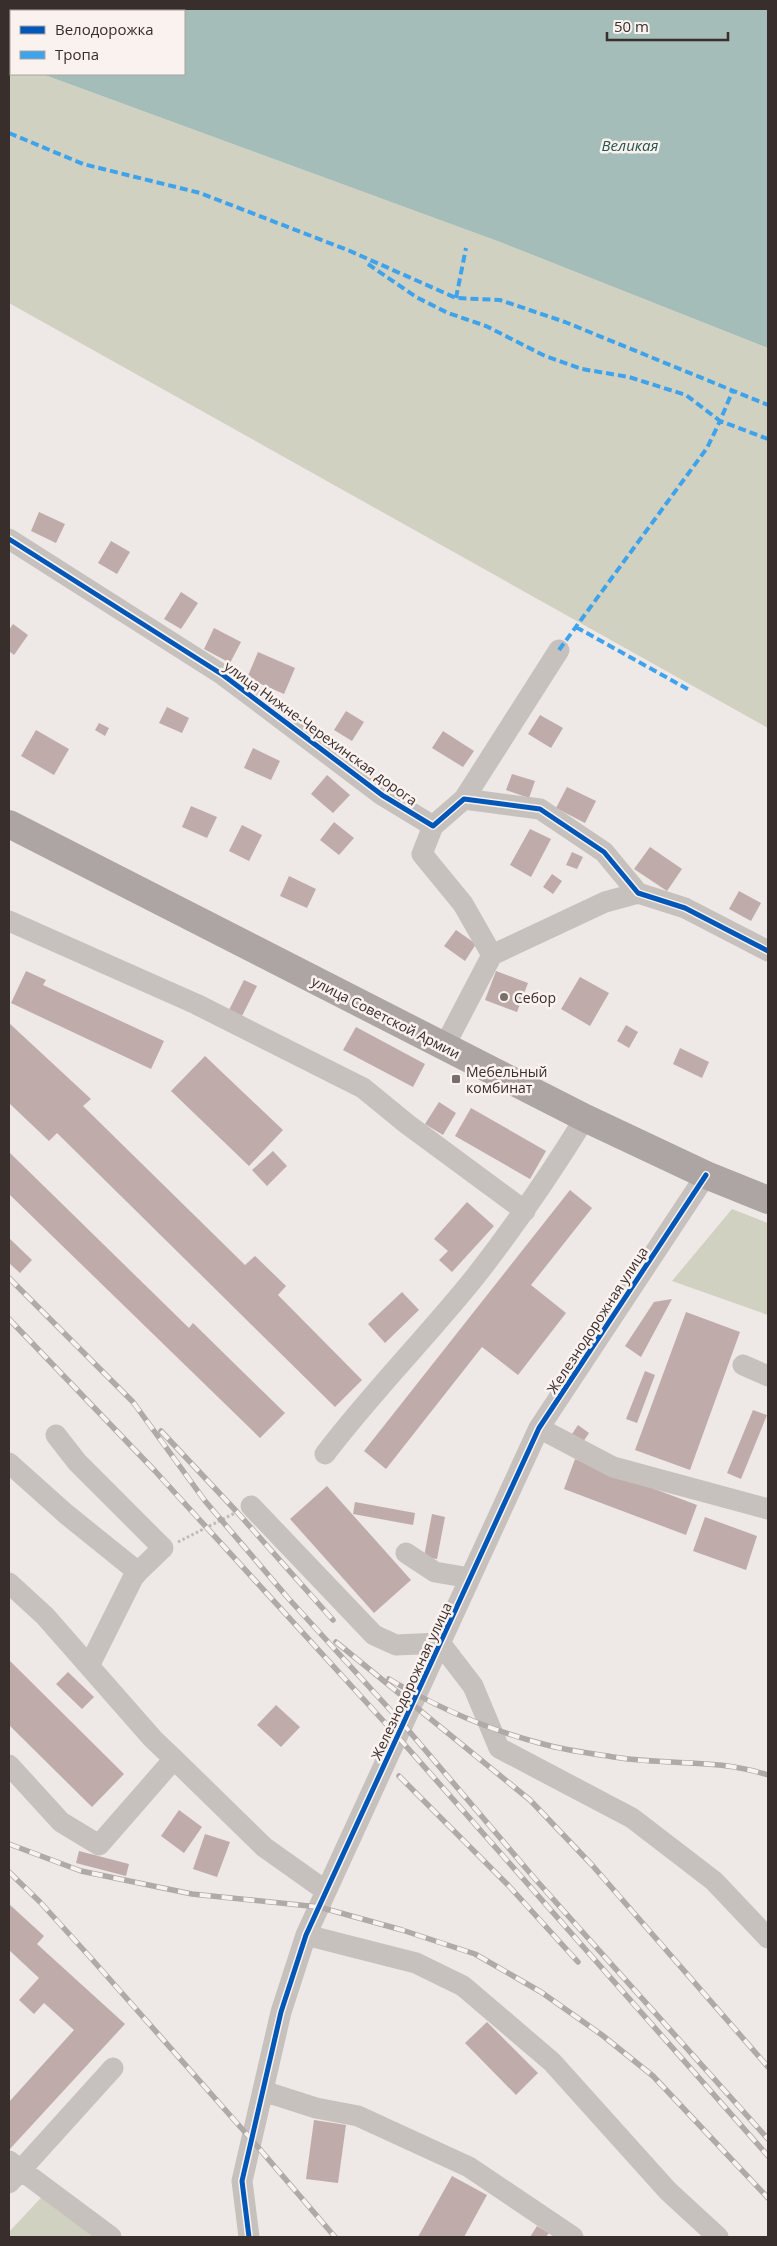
<svg xmlns="http://www.w3.org/2000/svg" width="777" height="2246" font-family="'Open Sans',sans-serif">
<style>
.green{fill:#d1d1c1}
.water{fill:#a4bdb9}
.building{fill:#bfacaa}
.lines{fill:none;stroke-linecap:round;stroke-linejoin:round}
.path{stroke:#c0b9b6;stroke-width:3;stroke-dasharray:2.5 2.5;stroke-linecap:butt}
.minor{stroke:#c7c1be;stroke-width:21}
.major{stroke:#aca5a3;stroke-width:28}
.rail-casing{stroke:#afaaa8;stroke-width:5.5}
.rail{stroke:#f9f2ee;stroke-width:4;stroke-dasharray:11;stroke-linecap:butt}
.quiet{stroke:#3fa3eb;stroke-width:4;stroke-dasharray:8 4;stroke-linecap:butt}
.cycleway-casing{stroke:#f9f2ee;stroke-width:8}
.cycleway{stroke:#0057b8;stroke-width:5}
.poi-dot{fill:#786f6d;stroke:#f9f2ee;stroke-width:2}
.labels{text-anchor:middle;dominant-baseline:central;stroke-width:5;stroke-linejoin:round;paint-order:stroke}
.street-label{font-size:14px;fill:#382e2c;stroke:#f9f2ee}
.poi-label{font-size:14px;fill:#382e2c;stroke:#f9f2ee;text-anchor:start}
.water-label{font-size:15px;font-style:italic;fill:#265550;stroke:#f9f2ee}
</style>
<rect width="100%" height="100%" fill="#eee8e6"/>
<path class="green" d="M9 61 11 62V74H42L500 242 768 348V728L9 303Z
M732 1209 768 1223V1315L672 1281Z
M52 2186 119 2237H9V2232Z"/>
<path class="water" d="M9 9H768V348L500 242 42 74H184V11H11V62L9 61Z"/>
<path class="building" d="M39 512 65 524 56 543 31 531Z
M111 541 130 552 117 574 98 563Z
M181 592 198 603 181 629 164 619Z
M13 624 28 635 14 655 9 651V630Z
M214 628 241 642 230 663 204 649Z
M258 652 295 668 284 694 247 678Z
M167 707 189 718 182 733 159 723Z
M346 711 364 722 352 741 334 730Z
M540 715 563 728 551 748 528 734Z
M99 723 109 728 105 736 95 730Z
M36 730 69 749 54 775 21 756Z
M443 731 474 751 463 767 432 748Z
M253 748 280 761 271 780 244 768Z
M512 774 535 781 529 798 506 790Z
M327 775 350 795 333 813 311 794Z
M567 787 596 801 585 823 556 808Z
M191 806 217 817 207 838 182 827Z
M334 822 354 838 339 855 320 840Z
M242 825 262 835 249 861 229 851Z
M530 829 551 839 531 877 510 865Z
M650 847 682 869 667 891 634 869Z
M572 852 583 857 577 869 566 865Z
M552 874 562 881 553 894 543 887Z
M289 876 316 889 307 908 280 896Z
M739 891 761 903 751 921 729 909Z
M456 930 476 944 465 961 444 946Z
M26 971 46 980 43 985 164 1041 151 1069 11 1003Z
M496 971 528 983 517 1012 485 1000Z
M580 977 609 993 590 1026 561 1009Z
M244 980 257 986 242 1016 229 1010Z
M9 1023 91 1099 83 1106 245 1265 255 1256 286 1286 278 1295 362 1380 335 1407 57 1133 49 1141 9 1103Z
M626 1025 638 1032 629 1048 617 1041Z
M356 1027 425 1064 413 1087 343 1050Z
M680 1048 709 1062 702 1078 673 1064Z
M205 1056 283 1130 249 1166 171 1091Z
M439 1102 456 1113 443 1135 425 1124Z
M471 1108 546 1151 530 1179 455 1136Z
M273 1151 287 1166 267 1186 252 1170Z
M9 1152 189 1328 193 1323 285 1413 260 1438 9 1194Z
M570 1190 592 1208 531 1285 566 1313 518 1375 482 1347 386 1469 364 1451Z
M467 1202 494 1226 452 1272 439 1260 448 1251 434 1239Z
M9 1238 32 1260 20 1273 9 1263Z
M402 1292 419 1310 385 1343 368 1324Z
M672 1299 641 1357 625 1346 654 1302Z
M686 1312 740 1332 690 1470 635 1450Z
M645 1371 655 1375 637 1423 626 1419Z
M753 1410 767 1415 741 1479 727 1473Z
M578 1425 589 1433 583 1442 572 1434Z
M575 1459 697 1505 686 1535 564 1489Z
M327 1486 411 1580 374 1613 290 1519Z
M355 1502 415 1513 413 1525 353 1514Z
M432 1514 445 1517 437 1559 424 1557Z
M705 1517 757 1536 746 1570 693 1551Z
M9 1660 124 1774 92 1807 9 1725Z
M68 1672 94 1697 82 1709 56 1684Z
M276 1705 300 1727 281 1747 257 1725Z
M179 1810 202 1827 184 1853 161 1836Z
M205 1834 230 1842 217 1877 193 1869Z
M79 1851 129 1864 126 1876 76 1863Z
M9 1904 44 1936 37 1944 125 2024 9 2150V2102L74 2030 44 2003 34 2014 19 2000 39 1978 9 1950Z
M487 2022 538 2073 516 2095 465 2043Z
M314 2120 346 2125 338 2183 306 2179Z
M452 2176 487 2195 464 2237H418Z
M537 2226 549 2233 546 2237H530Z"/>
<g class="lines">
<path class="path" d="M178 1542 235 1513"/>
<path class="minor" d="M9 539 223 675 382 795 433 826 464 799 559 650
M464 799 540 809 604 852 638 893 685 908 768 951
M433 826 422 854 463 904 492 955 444 1047
M9 921 196 1004 363 1088 407 1124 525 1211
M492 955 605 902 638 893
M743 1365 768 1376
M539 1428 613 1467 768 1509
M56 1435 77 1462 163 1548 138 1572
M325 1454C372 1392 427 1337 475 1277 515 1226 551 1173 585 1118
M9 1463 66 1514 138 1572 133 1578 89 1666
M251 1506 374 1635 396 1645 440 1643 473 1686 499 1748 632 1818 714 1881 768 1938
M406 1553 435 1572 470 1578
M9 1583 45 1616 153 1739 174 1759 264 1847 326 1891
M9 1765 61 1822 99 1845 174 1759
M306 1935 416 1963 463 1986 552 2062 668 2191 718 2237
M263 2091 316 2108 358 2116 469 2167 573 2237
M9 2161 111 2237
M9 2183 113 2068
M249 2237 242 2181 281 2012 306 1935 539 1428 706 1175"/>
<path class="major" d="M9 824 585 1118 706 1175 768 1200"/>
<defs>
<path id="rail" d="M9 1278 133 1402 205 1501 288 1598 403 1724 536 1880 768 2139
M9 1319 155 1471 398 1737 768 2156
M161 1431 237 1512 333 1620
M336 1642 530 1800 592 1865 768 2067
M389 1679C436 1707 489 1730 543 1744 568 1751 596 1754 621 1758 671 1765 718 1759 768 1775
M399 1776 508 1885 578 1962
M9 1844 81 1871 192 1894 319 1907 402 1930 475 1954 541 1992 602 2035 653 2076 768 2198
M9 1872 40 1902 90 1957 251 2139 335 2237"/>
</defs>
<use href="#rail" class="rail-casing"/>
<use href="#rail" class="rail"/>
<path class="quiet" d="M9 133 83 164 200 193 350 251 456 298 500 300 565 322 768 405
M368 264 416 297 448 313 486 326 545 356 582 369 629 377 686 395 720 421 733 390
M456 298 466 248
M576 627 691 691
M559 650 707 448 720 421 768 439"/>
<defs>
<path id="cycleway" d="M9 539 223 675 382 795 433 826 464 799 540 809 604 852 638 893 685 908 768 951
M249 2237 242 2181 281 2012 306 1935 539 1428 706 1175"/>
</defs>
<use href="#cycleway" class="cycleway-casing"/>
<use href="#cycleway" class="cycleway"/>
</g>
<g class="poi-dot">
<circle cx="504" cy="997" r="5"/>
<rect x="451" y="1074" width="10" height="10" rx="2.5"/>
</g>
<g class="labels">
<g class="street-label">
<text transform="translate(321 733) rotate(36)">улица Нижне-Черехинская дорога</text>
<text transform="translate(386 1017) rotate(27)">улица Советской Армии</text>
<text transform="translate(597 1320) rotate(-57)">Железнодорожная улица</text>
<text transform="translate(411 1681) rotate(-65)">Железнодорожная улица</text>
</g>
<g class="poi-label">
<text x="514" y="997">Себор</text>
<text x="466" y="1071">Мебельный<tspan x="466" dy="16">комбинат</tspan></text>
</g>
<g class="water-label">
<text x="630" y="145">Великая</text>
</g>
</g>
<rect width="777" height="2246" fill="none" stroke="#382e2c" stroke-width="20"/>
<rect x="10" y="10" width="175" height="65" fill="#f9f2ee" stroke="#aca4a0"/>
<rect x="20" y="26" width="25" height="8" fill="#0057b8" stroke="#aca4a0"/>
<text x="55" y="35" font-size="15" fill="#382e2c">Велодорожка</text>
<rect x="20" y="51" width="25" height="8" fill="#3fa3eb" stroke="#aca4a0"/>
<text x="55" y="60" font-size="15" fill="#382e2c">Тропа</text>
<path d="M607 32v8h121v-8" fill="none" stroke="#382e2c" stroke-width="2.5"/>
<text x="614" y="32" font-size="15" fill="#382e2c" stroke="#f9f2ee" stroke-width="4" paint-order="stroke">50 m</text>
</svg>
